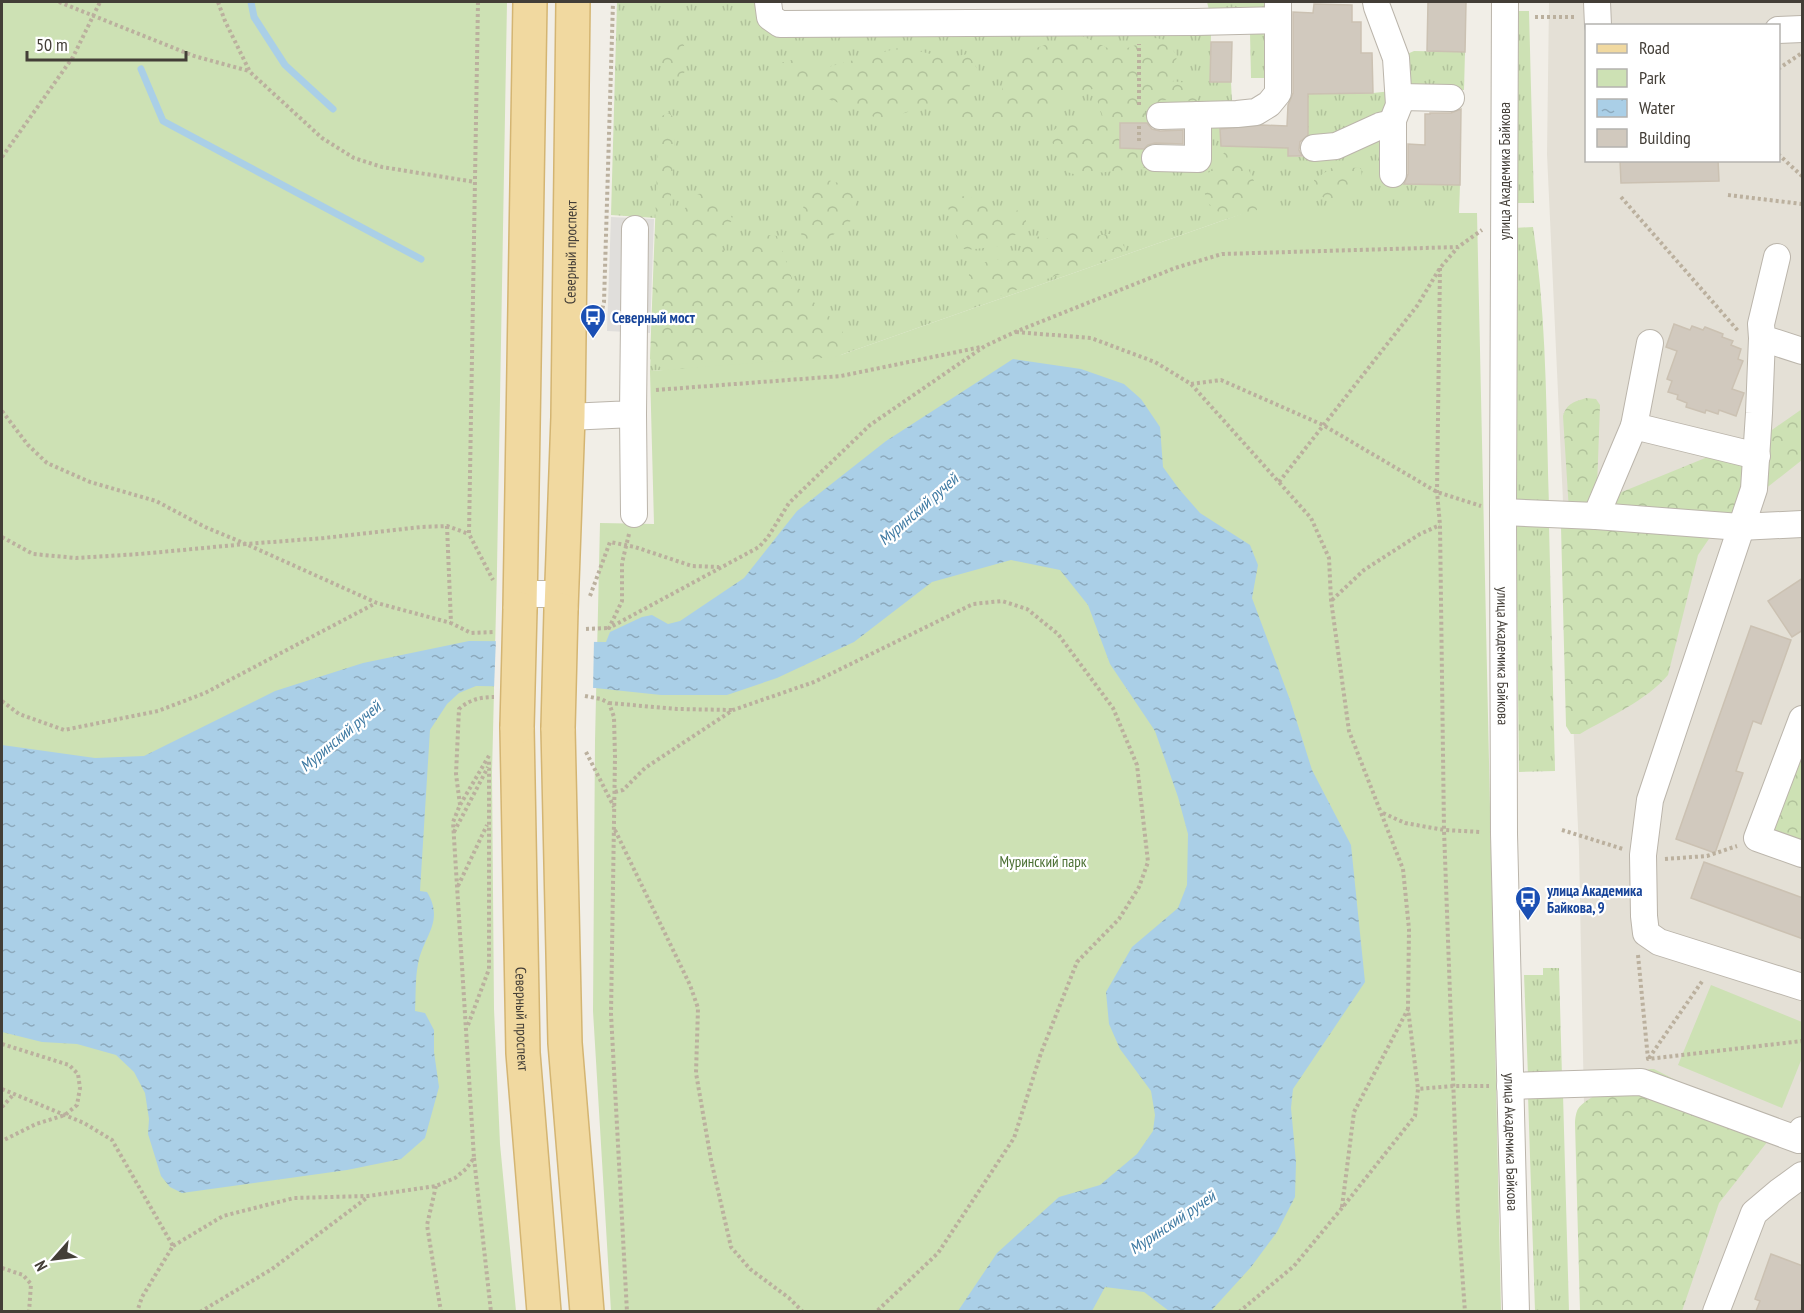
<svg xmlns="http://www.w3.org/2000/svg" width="1804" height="1313" font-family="'PT Sans Narrow',sans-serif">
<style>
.residential{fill:#e4e0d6;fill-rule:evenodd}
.grass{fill:url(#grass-tufts)}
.forest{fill:url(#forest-crowns)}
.park{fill:#cde1b4}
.parking{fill:#e0dedb}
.water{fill:url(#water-ripples)}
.pier{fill:#f1eee7}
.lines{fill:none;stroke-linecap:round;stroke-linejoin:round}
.stream{stroke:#aacfe7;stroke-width:7}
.building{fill:#d1c9be;stroke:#cbc1b2;stroke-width:1.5}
.minor-casing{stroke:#bbb5ab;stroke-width:28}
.major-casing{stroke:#d4b572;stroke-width:36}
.path{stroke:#bbb09e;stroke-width:4;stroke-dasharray:3 3;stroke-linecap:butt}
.minor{stroke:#fff;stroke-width:26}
.major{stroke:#f1d9a0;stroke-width:33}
.major-bridge-casing{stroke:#d4b572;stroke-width:36;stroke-linecap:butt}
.major-bridge{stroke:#f1d9a0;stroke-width:33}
.labels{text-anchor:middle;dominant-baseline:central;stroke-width:4.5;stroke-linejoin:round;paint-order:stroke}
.street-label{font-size:15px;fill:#433e37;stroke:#fff}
.transit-label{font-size:15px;font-weight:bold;fill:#164399;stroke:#fff;text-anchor:start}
.park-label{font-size:15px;fill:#496e31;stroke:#fff}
.water-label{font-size:16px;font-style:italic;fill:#3d79a2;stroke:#fff}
</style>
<defs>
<pattern id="grass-tufts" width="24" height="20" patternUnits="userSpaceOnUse" patternTransform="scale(1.5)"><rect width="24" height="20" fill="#cde1b4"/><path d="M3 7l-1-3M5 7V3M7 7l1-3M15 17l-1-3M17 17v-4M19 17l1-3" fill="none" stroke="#b1c29b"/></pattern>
<pattern id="forest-crowns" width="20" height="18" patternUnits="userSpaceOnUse" patternTransform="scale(1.5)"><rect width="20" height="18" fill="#cde1b4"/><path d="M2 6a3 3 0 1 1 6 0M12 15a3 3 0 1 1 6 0" fill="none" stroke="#b1c29b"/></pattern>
<pattern id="water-ripples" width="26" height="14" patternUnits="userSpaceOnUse" patternTransform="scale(1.5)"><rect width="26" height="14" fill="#aacfe7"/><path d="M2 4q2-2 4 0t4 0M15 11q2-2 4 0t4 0" fill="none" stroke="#8ca9bc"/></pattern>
</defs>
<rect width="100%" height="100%" fill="#f1eee7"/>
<path class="residential" d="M1549 2H1802V1311H1588L1579 849 1547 154ZM1586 26H1778V160H1586Z"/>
<path class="grass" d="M617 2H756L774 33 1211 35 1210 82H1231L1232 103 1148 108 1150 123V166L1207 165 1209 126 1220 125 1221 146 1288 148V156L1307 157 1308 88 1327 94 1373 93 1392 91 1387 183 1460 185 1459 213H1244L835 357 650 371 656 218 611 215Z
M1207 2H1268C1259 18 1225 11 1209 10Z
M1516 11H1529L1534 203H1514Z
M1268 32 1269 78H1251L1250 33Z
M1414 51 1465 52 1464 90 1417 89 1409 86 1405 55Z
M1533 227C1547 319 1546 413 1549 506H1516L1514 228Z
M1516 525H1549L1555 771 1519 772Z
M1543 968H1559L1562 1076H1528L1524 975H1543Z
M1563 1094 1569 1311H1535L1528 1095Z"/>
<path class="forest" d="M1078 34 1116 52 1156 38 1166 40 1177 56 1171 81 1197 84 1198 101 1166 100 1144 105 1145 128 1141 138 1148 146 1152 163 1144 168 1077 175 1067 172 1052 142 1054 130 1062 124 1103 117 1093 89 1063 94 1034 123 959 122 930 105 882 120 788 83 776 64 796 59 828 67 902 47 947 58 968 54 978 70 963 99 982 107 1002 96 1003 72 1027 51Z
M676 39 684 45 686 66 683 77 668 80 663 71 660 50 666 42Z
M669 113 676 120 670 210 678 216 698 194 718 191 733 220 717 233 715 243 729 255 767 235 777 236 794 284 841 327 847 346 841 355 813 372 674 378 650 359 659 117Z
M1227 149 1241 154 1254 181 1257 210 1226 219 1208 203 1201 183Z
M1333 167 1361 168 1363 189 1331 200 1317 195 1314 180Z
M824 179 846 185 857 199 853 219 828 239 808 242 801 234C801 213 803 190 824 179Z
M948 193 986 201 1004 217 1018 210 1026 212V226L1001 246 966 250 959 246 946 200Z
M1071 217 1077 222 1085 235C1096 238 1106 233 1117 234L1126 250 1000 296 983 297C975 290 968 286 969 274L980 265 993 258 1007 262 1015 260C1023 247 1029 230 1046 239 1056 236 1062 224 1071 217Z
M1586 398 1596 399 1600 405 1597 488 1612 496 1769 432 1802 409V460L1717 527 1698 555 1668 675C1647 700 1609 717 1580 734H1571L1566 726 1561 527 1569 511 1563 416C1567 403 1574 402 1586 398Z
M1802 736V858L1771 839Z
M1650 1069H1654L1759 1123 1768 1141 1719 1203 1682 1311H1580L1575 1123C1575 1119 1576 1112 1578 1109 1584 1098 1636 1073 1650 1069Z"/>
<path class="park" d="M2 2H507L497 569 492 773 494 1009 500 1144 516 1311 2 1312Z
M1244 213H1477L1501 1311H611L593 1011 595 741 600 523 654 524 650 371 835 357Z
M1711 985 1802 1022V1058L1782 1108 1678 1065Z"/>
<path class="parking" d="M611 217 654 219 650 333 607 331Z"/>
<path class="water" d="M1013 359 1081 369 1124 384 1141 399 1160 427 1163 467 1179 489 1200 513 1250 545 1258 565 1252 598 1290 700 1312 770 1351 845 1365 982 1293 1089 1291 1108 1296 1162 1295 1197 1277 1232 1251 1267 1211 1311H1169L1144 1292 1105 1287 1092 1311H958L997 1253 1059 1197 1100 1185 1137 1154 1153 1131 1155 1115 1151 1091 1120 1049 1109 1024 1106 992 1132 947 1178 908 1187 885 1188 834 1178 797 1155 731 1110 664 1088 605 1060 570 1011 560 932 582 854 642 777 678 727 695H661L595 688 476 686 459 693 447 704 430 730 420 891 427 892C445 922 423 936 418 964 415 979 416 996 415 1011L425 1013 434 1030V1052L439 1087 425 1138 401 1159 347 1170 182 1193 170 1187 161 1176 148 1134 149 1119 145 1093 134 1072 116 1055 77 1044 42 1042 2 1032V745L95 758 144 756 275 691 363 663 469 641 606 642 610 632 642 617 652 615 668 624 680 621 744 578 797 511 886 441Z"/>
<path class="pier" d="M496 638 594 639 593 691 494 689Z"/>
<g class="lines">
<path class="stream" d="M251 2 254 17 285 65 333 109
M141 69 163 121 421 259"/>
</g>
<path class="building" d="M1428 2H1466L1465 52 1427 51Z
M1314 4 1352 5V22H1361V53H1372L1373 93 1308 94V135L1300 142 1299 150 1302 156H1288V148L1221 146 1220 129 1262 125 1287 126 1288 105 1293 93V12L1313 13Z
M1211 42H1232L1231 82H1210Z
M1461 109 1460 185 1404 184 1408 174V144L1425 145V114H1430V113H1451Z
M1120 123H1147L1152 129 1160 131 1183 130V144L1155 143 1148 145 1144 149 1120 148Z
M1620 160H1718L1719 181 1621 183Z
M1674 324 1690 330 1692 326 1703 330 1705 327 1723 334 1722 337 1733 341 1731 345 1741 349 1738 359 1743 361 1732 389 1744 393 1736 416 1719 410 1718 414 1706 410 1705 413 1686 407 1687 403 1677 399 1678 395 1668 392 1672 381 1667 379 1677 351 1666 347Z
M1803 578V630L1792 637 1768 601Z
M1751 626 1791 640 1761 724 1753 721 1736 771 1743 773 1715 853 1676 839Z
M1704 862 1803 898V939L1691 898Z
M1771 1254 1803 1266V1304L1800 1311H1756L1760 1301 1755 1299Z"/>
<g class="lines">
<defs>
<g id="minor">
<path d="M768 2 770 17 780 24 1196 22 1278 20V2"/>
<path d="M1376 2 1377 7 1396 58 1399 105 1393 120V174"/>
<path id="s1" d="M1505 2 1503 512 1504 834 1516 1312"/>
<path d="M1597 2 1598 26"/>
<path d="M1778 30 1802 29"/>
<path d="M1399 97 1451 98"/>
<path d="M1160 116 1237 114 1256 112 1269 104 1278 93V20"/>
<path d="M1314 148 1336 146 1380 126 1393 123"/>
<path d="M1155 158 1198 159V115"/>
<path d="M1777 257 1761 324 1762 338 1802 351"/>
<path d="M1762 338 1759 413 1754 489 1650 800 1643 855 1644 916 1646 933 1659 942 1802 987"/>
<path d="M633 414 634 514"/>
<path d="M568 417 633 414 635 229"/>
<path d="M1634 426 1650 343"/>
<path d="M1503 512 1596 516 1740 527 1802 524"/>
<path d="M1596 516 1634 426 1757 456"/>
<path d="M520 594H562"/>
<path d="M1802 719 1757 838 1802 854"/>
<path d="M1510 1086 1641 1082 1799 1140 1802 1130"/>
<path d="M1716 1312 1754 1213 1780 1191 1802 1175"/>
</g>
<g id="major">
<path d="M520 609 530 2"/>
<path id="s2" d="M561 610 568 417 573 2"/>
<path id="s3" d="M517 727 523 1053 544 1312"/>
<path d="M558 728 565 1043 587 1312"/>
</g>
</defs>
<use href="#minor" class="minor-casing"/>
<use href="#major" class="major-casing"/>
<path class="path" d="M59 2 194 56 249 71
M218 2 225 21 250 72 322 138 354 158 382 167 475 182
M478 2 469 534 493 580
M1535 17H1576
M1778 69 1802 53
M1139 105V44
M1139 141V125
M1778 154 1802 176
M2 157 73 57 100 2
M1728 195 1802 204
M1621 197 1739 332
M1440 268 1437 492 1440 525 1444 830 1458 1214 1465 1312
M598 326 604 302 613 2
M1016 332 1091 338 1155 362 1191 384 1311 518 1329 558 1331 600 1349 731 1403 869 1409 929 1408 1009 1418 1089
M1191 384 1221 380 1323 425 1437 492 1481 506
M656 390 841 376 981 347
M2 411 28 445 47 463 90 482 156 501 205 527 246 544 324 538 421 527 447 526 469 534
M1279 482 1417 306 1440 268 1458 247
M447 526 451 623 471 633 494 632
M629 534 622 563V601L609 628 759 547 768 537 789 503 870 425 985 346 1015 332 1175 268 1222 254 1458 247 1482 230
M2 537 33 554 76 558 140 554 246 544 377 603 451 623
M590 596 610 542 635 547 692 566 719 567
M1332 600 1364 570 1420 534 1440 525
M586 629 609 628
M585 696 601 699 609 703 614 717 615 757 611 1014 627 1312
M2 701 19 714 64 730 158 711 205 693 376 603
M609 703 677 709 732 710
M586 752 614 807
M615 792 623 790 645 768 733 710 814 682 973 604 1002 601 1027 609 1058 634 1113 708 1137 765 1148 862 1139 887 1119 919 1077 962 1041 1053 1014 1138 938 1253 876 1312
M460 805 456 774 459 709C469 700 480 697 494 697
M1383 813 1405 823 1444 830 1481 832
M615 830 690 985 698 1008 696 1073 711 1160 731 1247 750 1269 789 1298 803 1312
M1562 830 1623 849
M454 832 488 767
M1665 859 1707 856 1737 846
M458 886 487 825
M1638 955 1648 1059 1802 1041
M468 1025 489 969V761
M2 1044 69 1065 78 1074 80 1088 77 1105 65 1115 36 1124 2 1141
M1649 1058 1703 980
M2 1089 84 1123 112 1140 173 1246 142 1297 137 1312
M2 1107 13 1095
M474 1158 491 1312
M436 1186 427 1225 441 1312
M1342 1207 1354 1112 1408 1009
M173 1246 223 1216 294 1198 368 1196 436 1186 455 1178 466 1169 474 1158 453 822 460 805 490 754
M2 1268 23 1275 31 1284 29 1312
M200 1312 272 1269 368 1197
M1239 1312 1294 1266 1342 1208 1415 1116 1418 1089 1453 1086H1489"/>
<use href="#minor" class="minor"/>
<use href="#major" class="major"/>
<defs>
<path id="major-bridge" d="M517 727 520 609
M558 728 561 610"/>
</defs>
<use href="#major-bridge" class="major-bridge-casing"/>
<use href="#major-bridge" class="major-bridge"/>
</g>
<defs>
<symbol id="bus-pin" viewBox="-11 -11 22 30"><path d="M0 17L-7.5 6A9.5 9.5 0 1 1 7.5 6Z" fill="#1a4fb4" stroke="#fff"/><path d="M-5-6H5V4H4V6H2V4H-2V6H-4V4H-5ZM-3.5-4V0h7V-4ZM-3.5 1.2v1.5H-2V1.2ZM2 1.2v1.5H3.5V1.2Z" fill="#fff"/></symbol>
</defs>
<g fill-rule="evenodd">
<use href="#bus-pin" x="578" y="302" width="30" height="40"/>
<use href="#bus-pin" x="1513" y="884" width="30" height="40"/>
</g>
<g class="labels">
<g class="street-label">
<text transform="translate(1504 171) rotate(-90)">улица Академика Байкова</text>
<text stroke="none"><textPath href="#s2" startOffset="358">Северный проспект</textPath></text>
<text stroke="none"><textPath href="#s1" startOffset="654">улица Академика Байкова</textPath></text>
<text stroke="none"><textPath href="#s3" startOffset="292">Северный проспект</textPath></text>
<text stroke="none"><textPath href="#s1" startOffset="1140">улица Академика Байкова</textPath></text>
</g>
<g class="transit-label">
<text x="612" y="317">Северный мост</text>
<text x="1547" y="890">улица Академика<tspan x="1547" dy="17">Байкова, 9</tspan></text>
</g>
<g class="park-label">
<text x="1043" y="861">Муринский парк</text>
</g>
<g class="water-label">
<text transform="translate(918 509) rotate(-41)">Муринский ручей</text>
<text transform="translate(340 736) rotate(-40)">Муринский ручей</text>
<text transform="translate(1172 1222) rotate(-34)">Муринский ручей</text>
</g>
</g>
<rect width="1804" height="1313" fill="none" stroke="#433e37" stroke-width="6"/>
<rect x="1585" y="24" width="195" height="138" fill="#ffffff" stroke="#b4b2af" stroke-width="1.5"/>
<rect x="1597" y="44" width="30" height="9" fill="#f1d9a0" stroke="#b4b2af" stroke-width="1.5"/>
<text x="1639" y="54" font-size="18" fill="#433e37">Road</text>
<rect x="1597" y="69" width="30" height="18" fill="#cde1b4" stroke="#b4b2af" stroke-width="1.5"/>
<text x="1639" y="84" font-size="18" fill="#433e37">Park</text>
<rect x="1597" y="99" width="30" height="18" fill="url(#water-ripples)" stroke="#b4b2af" stroke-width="1.5"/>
<text x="1639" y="114" font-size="18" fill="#433e37">Water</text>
<rect x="1597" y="129" width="30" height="18" fill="#d1c9be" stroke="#b4b2af" stroke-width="1.5"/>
<text x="1639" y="144" font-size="18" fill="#433e37">Building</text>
<g transform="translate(54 1259) rotate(242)" stroke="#ffffff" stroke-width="4.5" paint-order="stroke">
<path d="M0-4.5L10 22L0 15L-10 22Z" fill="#433e37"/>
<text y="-9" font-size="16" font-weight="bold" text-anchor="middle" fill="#433e37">N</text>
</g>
<path d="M27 51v9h159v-9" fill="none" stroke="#433e37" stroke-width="3"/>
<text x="36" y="51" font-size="18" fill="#433e37" stroke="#ffffff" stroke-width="4.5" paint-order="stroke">50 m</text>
</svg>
